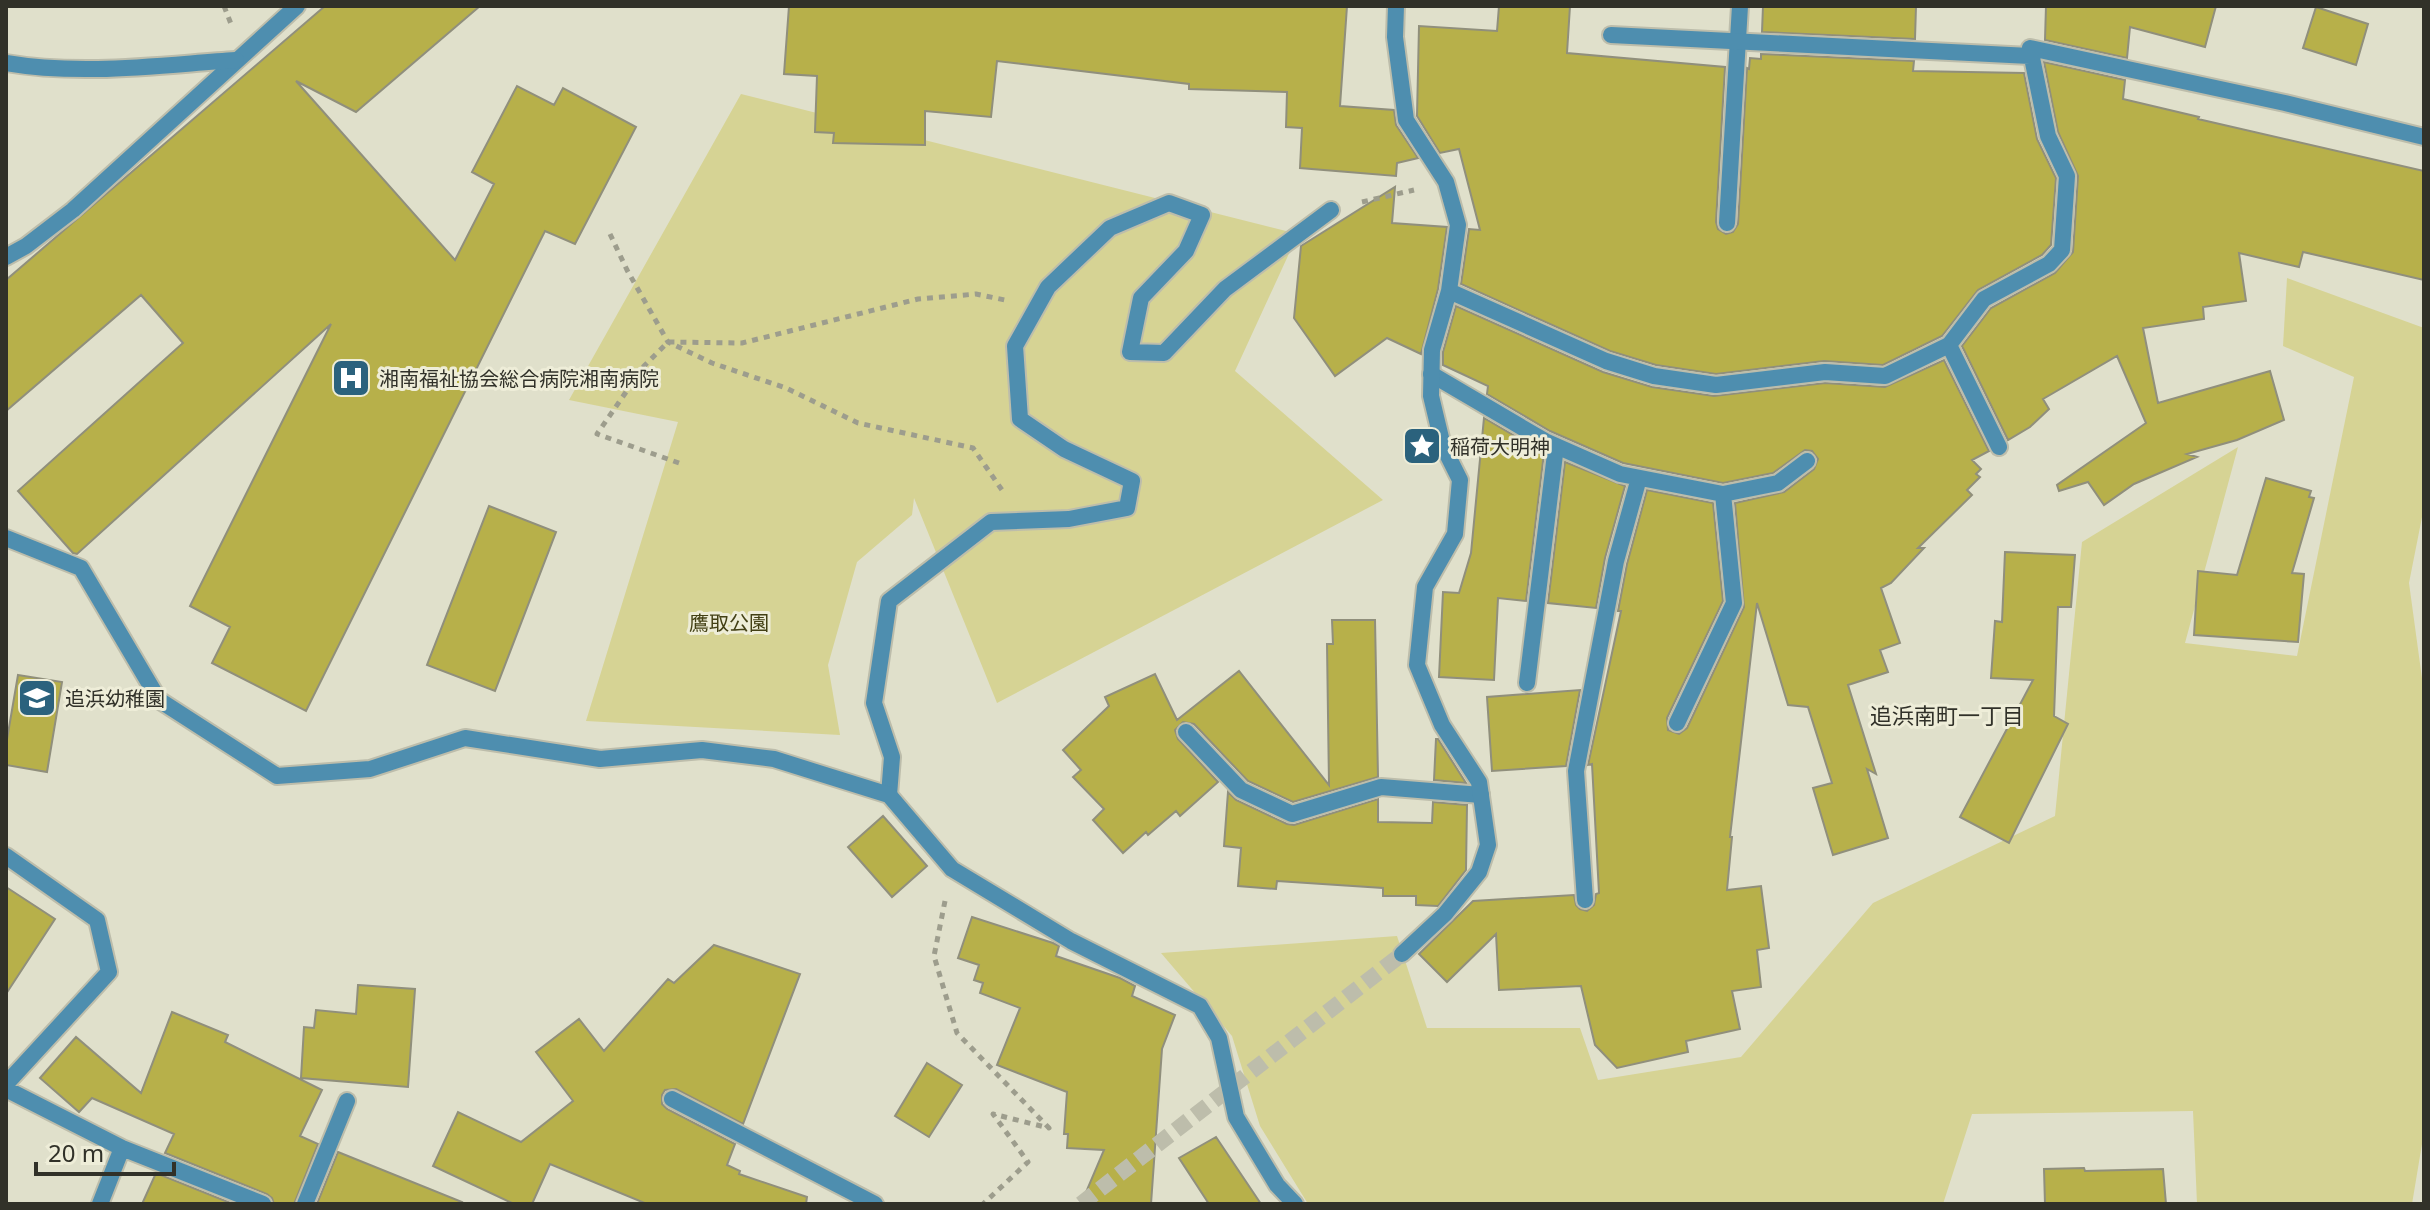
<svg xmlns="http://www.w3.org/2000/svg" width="2430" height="1210" font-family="'Noto Sans','Noto Sans JP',sans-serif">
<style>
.green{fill:#d6d394}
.building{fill:#b7b04a;stroke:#908f7c;stroke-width:2}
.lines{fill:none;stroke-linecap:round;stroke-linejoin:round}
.street-tunnel{stroke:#bdbdab;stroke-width:16;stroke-dasharray:16 8;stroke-linecap:butt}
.lane-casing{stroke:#bdbdab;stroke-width:20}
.street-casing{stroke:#bdbdab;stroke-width:20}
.path{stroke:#9d9d8d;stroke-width:5;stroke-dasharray:6 6;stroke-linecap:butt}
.lane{stroke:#4e8eaf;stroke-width:16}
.street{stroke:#4e8eaf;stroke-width:16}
.labels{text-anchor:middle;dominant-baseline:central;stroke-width:6;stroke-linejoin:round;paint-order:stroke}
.poi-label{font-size:20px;fill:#313129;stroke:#eeedd8;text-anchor:start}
.park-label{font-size:20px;fill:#434015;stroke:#eeedd8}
.neighbourhood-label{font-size:22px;fill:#313129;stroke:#eeedd8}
</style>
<rect width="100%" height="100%" fill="#e0e0cb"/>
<path class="green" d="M741 94 1298 234 1235 371 1383 500 997 703 914 498 912 515 857 562 828 665 840 735 586 721 678 422 569 400Z
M2287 278 2424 328V507L2409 583 2424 693V1132L2412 1204H2197L2193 1111 1972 1114 1943 1204H1308L1260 1126 1232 1036 1161 953 1397 936 1427 1028H1580L1598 1080 1741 1057 1873 903 2055 816 2082 542 2238 447 2185 643 2297 656 2354 377 2283 346Z"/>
<path class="building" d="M325 6H480L356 112 296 81 455 260 494 184 472 172 517 86 554 105 563 88 636 127 575 244 545 231 306 711 212 663 230 627 190 606 331 324 77 554 73 553 18 491 183 343 141 295 6 411V280Z
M789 6H1347L1340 106 1394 110 1396 125 1418 158 1397 163 1396 176 1300 168 1302 128 1286 127 1287 92 1189 89V84L997 61 991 117 925 111V145L833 143 834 133 815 132 817 76 784 74Z
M1499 6H1570L1567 53 1725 67 1716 222 1718 229 1726 234 1733 232 1738 224 1747 68 1749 69 1750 58 1761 59V54L1914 61 1913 71 2024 73 2037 139 2056 178 2051 245 2042 255 1978 290 1942 336 1883 365 1824 361 1716 374 1656 365 1610 351 1461 284 1469 229 1480 230 1459 149 1440 153 1417 116 1419 26 1497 31Z
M1763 6H1916L1915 39 1762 32Z
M2046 6H2216L2205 47 2130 27 2127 58 2045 40Z
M2316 7 2368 24 2356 65 2303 48Z
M2044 62 2125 80 2123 99 2199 117 2198 119 2424 171V280L2303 252 2299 267 2239 253 2246 301 2203 307 2204 319 2143 328 2158 403 2270 371 2284 420 2237 440 2187 454 2197 457 2134 484 2104 505 2088 482 2059 491 2057 485 2146 423 2117 356 2043 399 2049 409 2030 427 2008 440 1962 346 1991 308 2055 273 2073 252 2078 176 2058 132Z
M1395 187 1392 223 1447 227 1438 289 1421 354 1387 338 1335 376 1294 318 1301 246Z
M1456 306 1603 372 1652 387 1714 396 1825 383 1885 387 1944 360 1989 451 1972 460 1981 469 1976 474 1980 477 1967 490 1972 495 1918 548H1924L1891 583 1881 588 1900 643 1880 650 1888 672 1848 685 1876 774 1867 769 1888 838 1833 855 1813 788 1832 783 1808 707 1788 705 1757 603 1730 837H1732L1727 890 1761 886 1769 948 1757 950 1761 987 1732 991 1740 1029 1686 1041 1688 1052 1617 1068 1595 1045 1581 986 1499 990 1496 934 1447 982 1419 954 1473 901 1574 895 1576 905 1580 909 1587 911 1594 905 1596 894 1599 893 1592 764 1588 765 1621 611H1618L1627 564 1647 490 1713 503 1723 601 1667 718 1668 730 1679 734 1687 728 1744 607 1735 503 1784 492 1814 469 1818 459 1812 451 1805 450 1773 473 1723 483 1623 463 1550 431 1487 394 1488 386 1443 365V352Z
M1484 418 1544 453 1526 601 1498 598 1494 680 1439 677 1443 592 1459 593 1471 553Z
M1565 462 1625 486 1605 558 1596 608 1548 603Z
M2266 478 2311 491 2309 497 2314 498 2292 573 2304 574 2298 642 2194 635 2198 571 2237 575Z
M489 506 556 532 495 691 427 665Z
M2005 552 2075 555 2071 607H2058L2054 716 2068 724 2009 843 1960 817 2033 680 1991 678 1995 621 2002 622Z
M1332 620H1375L1378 777 1293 802 1248 781 1194 724 1183 722 1175 730 1178 739 1218 782 1180 816 1176 811 1148 835 1146 832 1123 853 1093 820 1104 809 1073 777 1081 770 1063 750 1109 706 1105 697 1155 674 1177 720 1239 671 1329 785 1327 644H1333Z
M18 675 62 682 47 772 6 765V745Z
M1580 690 1566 766 1492 771 1487 697Z
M1436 739H1438L1466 783 1434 780Z
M1228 792 1236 800 1287 824 1294 825 1378 799V822L1432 823 1433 802 1467 805 1466 870 1438 906 1416 905V896H1383V888L1277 881 1276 889 1238 886 1241 848 1224 846Z
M883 816 927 866 892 897 848 847Z
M6 887 55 919 6 994Z
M972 917 1053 943 1059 946 1056 956 1120 978 1135 986 1132 996 1175 1015 1162 1049 1151 1204H1081L1104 1150 1067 1148 1068 1134H1064L1067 1092 997 1065 1020 1008 980 993 983 983 974 980 979 965 958 958Z
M714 945 800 974 743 1124 676 1089 665 1090 662 1095V1104L667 1109 735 1144 727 1165 740 1171 739 1174 807 1197 806 1204H647L550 1164 532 1204H514L433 1166 458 1112 521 1142 573 1101 536 1052 579 1019 604 1051 668 979 674 983Z
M358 985 415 989 408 1087 301 1078 304 1027 314 1028 316 1010 356 1014Z
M172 1012 228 1035 225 1042 322 1090 300 1136 318 1144 294 1204H274L272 1198 267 1194 165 1153 174 1134 92 1098 79 1112 40 1078 76 1037 141 1093Z
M927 1063 962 1085 929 1137 895 1116Z
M1216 1137 1261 1204H1209L1179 1158Z
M338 1152 462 1202 461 1204H317Z
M2084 1168 2085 1171 2163 1169 2166 1204H2045L2044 1169Z
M156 1173 233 1204H142Z"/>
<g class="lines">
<path class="street-tunnel" d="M1081 1204 1402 954"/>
<defs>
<path id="lane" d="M1727 223 1740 6
M6 257 26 246 73 210 297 6
M1431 374 1545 441 1620 474 1723 494 1778 483 1807 461
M1527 683 1556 446
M1677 723 1734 603 1723 494
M1186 732 1241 790 1292 814 1381 787 1481 795
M889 795 892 757 874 703 889 601 991 522 1069 519 1127 508 1132 481 1064 449 1020 419 1015 346 1048 287 1110 228 1169 203 1202 215 1186 251 1141 298 1130 352 1164 353 1225 289 1331 210
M1585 900 1576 771 1616 561 1639 478
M305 1204 347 1101"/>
<path id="street" d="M1396 6 1395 37 1406 120 1446 182 1458 225 1449 291 1432 350 1431 396 1443 446 1460 480 1455 534 1425 587 1417 665 1442 725 1479 782 1488 845 1479 872 1445 914 1402 954
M1611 35 2030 56
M6 63C82 76 160 65 236 60
M1449 291 1606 361 1654 376 1716 385 1825 372 1885 376 1949 345 1984 299 2049 264 2062 250 2067 176 2048 136 2030 48 2285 103 2424 137
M1949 345 1999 447
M6 538 81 568 159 700 277 776 370 769 465 738 600 759 702 750 774 759 889 795 952 869 1071 941 1200 1006 1219 1038 1236 1117 1277 1185 1295 1204
M6 856 97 920 109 972 6 1084
M6 1089 122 1148 263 1204
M672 1099 875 1204
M100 1204 122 1148"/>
</defs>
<use href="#lane" class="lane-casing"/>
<use href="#street" class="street-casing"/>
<path class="path" d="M224 6 231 24
M1362 202 1414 190
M610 234 627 270 668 342 712 363 786 388 858 423 973 448 1002 490
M679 463 597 434 644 366 668 342 742 343 918 299 976 294 1005 300
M945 901 934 956 957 1033 1049 1128 993 1114 1028 1162 983 1204"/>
<use href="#lane" class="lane"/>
<use href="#street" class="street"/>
</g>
<defs>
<symbol id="hospital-square" viewBox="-11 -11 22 22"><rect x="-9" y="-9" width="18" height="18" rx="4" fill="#2b627d" stroke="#eeedd8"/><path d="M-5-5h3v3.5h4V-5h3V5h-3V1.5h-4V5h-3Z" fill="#fff"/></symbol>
<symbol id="sight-square" viewBox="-11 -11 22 22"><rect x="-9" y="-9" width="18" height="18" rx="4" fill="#2b627d" stroke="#eeedd8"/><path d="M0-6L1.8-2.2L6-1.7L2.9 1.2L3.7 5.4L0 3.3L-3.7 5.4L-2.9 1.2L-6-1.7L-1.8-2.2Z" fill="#fff"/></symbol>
<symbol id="school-square" viewBox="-11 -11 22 22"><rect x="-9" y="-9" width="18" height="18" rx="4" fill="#2b627d" stroke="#eeedd8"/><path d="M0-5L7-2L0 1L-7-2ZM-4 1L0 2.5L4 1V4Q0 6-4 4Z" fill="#fff"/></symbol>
</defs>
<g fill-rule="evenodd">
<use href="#hospital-square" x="329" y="356" width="44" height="44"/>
<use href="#sight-square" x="1400" y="424" width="44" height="44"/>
<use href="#school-square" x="15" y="676" width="44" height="44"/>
</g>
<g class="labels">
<g class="poi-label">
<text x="379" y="378">湘南福祉協会総合病院湘南病院</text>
<text x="1450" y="446">稲荷大明神</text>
<text x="65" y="698">追浜幼稚園</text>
</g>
<g class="park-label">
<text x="729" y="622">鷹取公園</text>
</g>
<g class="neighbourhood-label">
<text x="1947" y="715">追浜南町一丁目</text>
</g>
</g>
<rect width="2430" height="1210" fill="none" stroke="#313129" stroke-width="16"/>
<path d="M36 1162v12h138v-12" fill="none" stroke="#313129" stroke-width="4"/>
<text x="48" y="1162" font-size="24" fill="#313129" stroke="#eeedd8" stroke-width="6" paint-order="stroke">20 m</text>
</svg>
